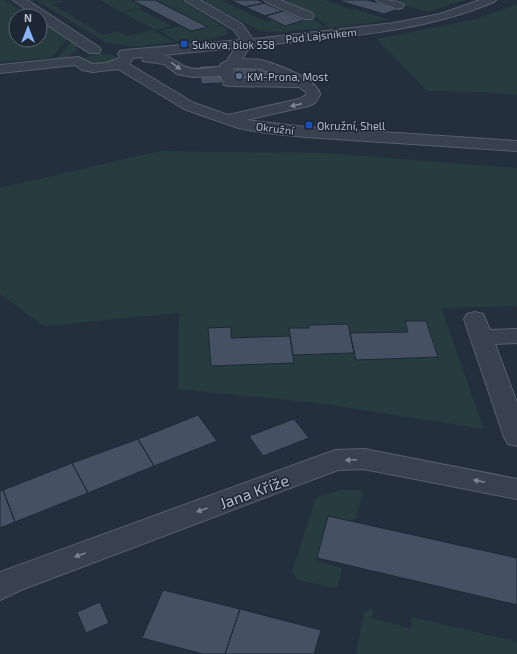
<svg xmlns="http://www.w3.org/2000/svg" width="517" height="654" font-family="'Exo 2',sans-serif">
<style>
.green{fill:#263c3f}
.building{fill:#455162;stroke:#1f2835}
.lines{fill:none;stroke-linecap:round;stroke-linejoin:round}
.minor-casing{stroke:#565f6c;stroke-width:2}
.minor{fill:#38414e;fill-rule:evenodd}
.oneway{fill:#7c8592}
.transit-dot{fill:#1a4fb4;stroke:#1d2633;stroke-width:1.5}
.service-dot{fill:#5c6f8a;stroke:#1d2633;stroke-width:1.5}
.labels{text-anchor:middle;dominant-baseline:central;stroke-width:3;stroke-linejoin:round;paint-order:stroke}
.far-street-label{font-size:11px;fill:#b4bcc9;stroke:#1d2633}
.far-poi-label{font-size:11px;fill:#b4bcc9;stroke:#1d2633;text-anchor:start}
.near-street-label{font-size:16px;fill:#b4bcc9;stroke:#1d2633}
</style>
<rect width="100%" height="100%" fill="#242f3e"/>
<path class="green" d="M0,0H4L31,16H16V40H40V21L68,38L51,58L0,62Z
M36,0L65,1L52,4L103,35L118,31L127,36L153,30L174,42L135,47L105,42Z
M100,0H131L143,7L121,12Z
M156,0H181L227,29V34C220,39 187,44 179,42C173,40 166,34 160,31L180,26L191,32L209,27Z
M203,0H220L267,22L272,20L284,26L312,18L326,28L283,32L259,31Z
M275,0H323L343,6L342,7L352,10L355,9L389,20L329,28L318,18L293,7L296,6Z
M388,0H466L427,12Z
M517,4V95L483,92L427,91L377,39L477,19Z
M139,9L171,26L155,30L123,13Z
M72,41L77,45L76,51L67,57L53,60L58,57Z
M100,53L116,56L118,60C107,63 97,66 87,59V57Z
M160,151L325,153L517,168V306L441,308L484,429L319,403L178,389L179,313L44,326L0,294V188Z
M340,490H360L363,493L356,518H353L352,522L328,517L316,561L342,568L338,586L333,588L298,580L292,572L315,501L318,497Z
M373,607L372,618L411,629L412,617L517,642V654H356L364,613Z"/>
<path class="building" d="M132,0H155L208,27L191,31Z
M230,0H258L264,3L245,7Z
M336,0H368L398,9L384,14Z
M264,3L283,11L265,16L245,7Z
M283,11L304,20L285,26L265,16Z
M219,65L220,69L234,68L237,80H222V83L201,84L199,66Z
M256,66L259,79L237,80L234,67Z
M272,69L275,79H263L262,75H258L257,70Z
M405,321H426L438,357L356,360L350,333L408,332Z
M348,324L354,353L293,355L289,328H309V325Z
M231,327V338L290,336L294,363L211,366L208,328Z
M198,415L217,441L154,466L138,439Z
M294,419L309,438L263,456L249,436Z
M138,439L154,466L88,493L72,463Z
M72,463L88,493L15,522L3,490Z
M3,490L15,522L0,528V491Z
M328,516L517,558V605L317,558Z
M163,590L240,609L225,654H203L142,638Z
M100,602L109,623L86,633L77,612Z
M240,609L321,630L314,654H225Z"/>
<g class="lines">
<g class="minor-casing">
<path id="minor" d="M13,0H27L99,47L101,50L99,53H89L40,20V16H35Z
M185,0H200L242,24L253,39L394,23L440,14L480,0H496L494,2C417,34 335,37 254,46L247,51L242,59C248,59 254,59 261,60C274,63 320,80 320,95L315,103L308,106L246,120L306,127L517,141V151L306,137L266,133L238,128L184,109L118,69L93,72L82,70L75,65L0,73V65L78,57L93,64L106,63L118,59L120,57L118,54L120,51L125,50L241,40L234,30L187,2ZM235,48L227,61L221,64L219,67C210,68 195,71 186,67C176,63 176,59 163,55ZM142,57L143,61L164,64L177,74L182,75L193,77L221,76L224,85L229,86L299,87L306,92V95L299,99L228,115L194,103L129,64L133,58ZM235,68L261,69L284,78H235L233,69Z
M264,0H280L312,13L314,16L312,19H304L266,2Z
M376,0C385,0 398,0 404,5L402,8L398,9L378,2Z
M475,312L483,314L490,330L517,329V343L495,344L517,403V446L508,444L504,437L464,319L467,314Z
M364,449L517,479V499L364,469L338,470L21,590L0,600V572L327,453L336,450Z"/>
</g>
<use href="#minor" class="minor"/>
</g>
<defs><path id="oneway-solid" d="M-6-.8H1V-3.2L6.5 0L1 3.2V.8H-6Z"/></defs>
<g class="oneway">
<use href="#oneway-solid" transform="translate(176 66) rotate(36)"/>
<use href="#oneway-solid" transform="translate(296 105) rotate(167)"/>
<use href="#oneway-solid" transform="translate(351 460) rotate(177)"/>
<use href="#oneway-solid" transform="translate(479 481) rotate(-168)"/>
<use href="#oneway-solid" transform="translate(202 510) rotate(160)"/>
<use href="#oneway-solid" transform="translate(80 555) rotate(160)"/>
</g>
<g class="transit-dot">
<rect x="180" y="40" width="8" height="8" rx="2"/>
<rect x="305" y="121" width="8" height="8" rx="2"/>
</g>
<circle class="service-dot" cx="239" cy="76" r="4"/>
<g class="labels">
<g class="far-street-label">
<text transform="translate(321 35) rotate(-6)">Pod Lajsníkem</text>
<text transform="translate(275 128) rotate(7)">Okružní</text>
</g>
<g class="far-poi-label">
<text x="192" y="44">Sukova, blok 558</text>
<text x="247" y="76">KM-Prona, Most</text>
<text x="317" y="125">Okružní, Shell</text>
</g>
<g class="near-street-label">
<text transform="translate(254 491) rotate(-20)">Jana Kříže</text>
</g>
</g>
<g transform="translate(28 28)"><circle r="19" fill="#1d2633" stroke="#59626f"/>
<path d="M0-3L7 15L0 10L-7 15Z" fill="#8ab4f8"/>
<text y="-6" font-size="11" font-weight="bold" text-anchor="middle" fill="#b4bcc9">N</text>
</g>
</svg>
